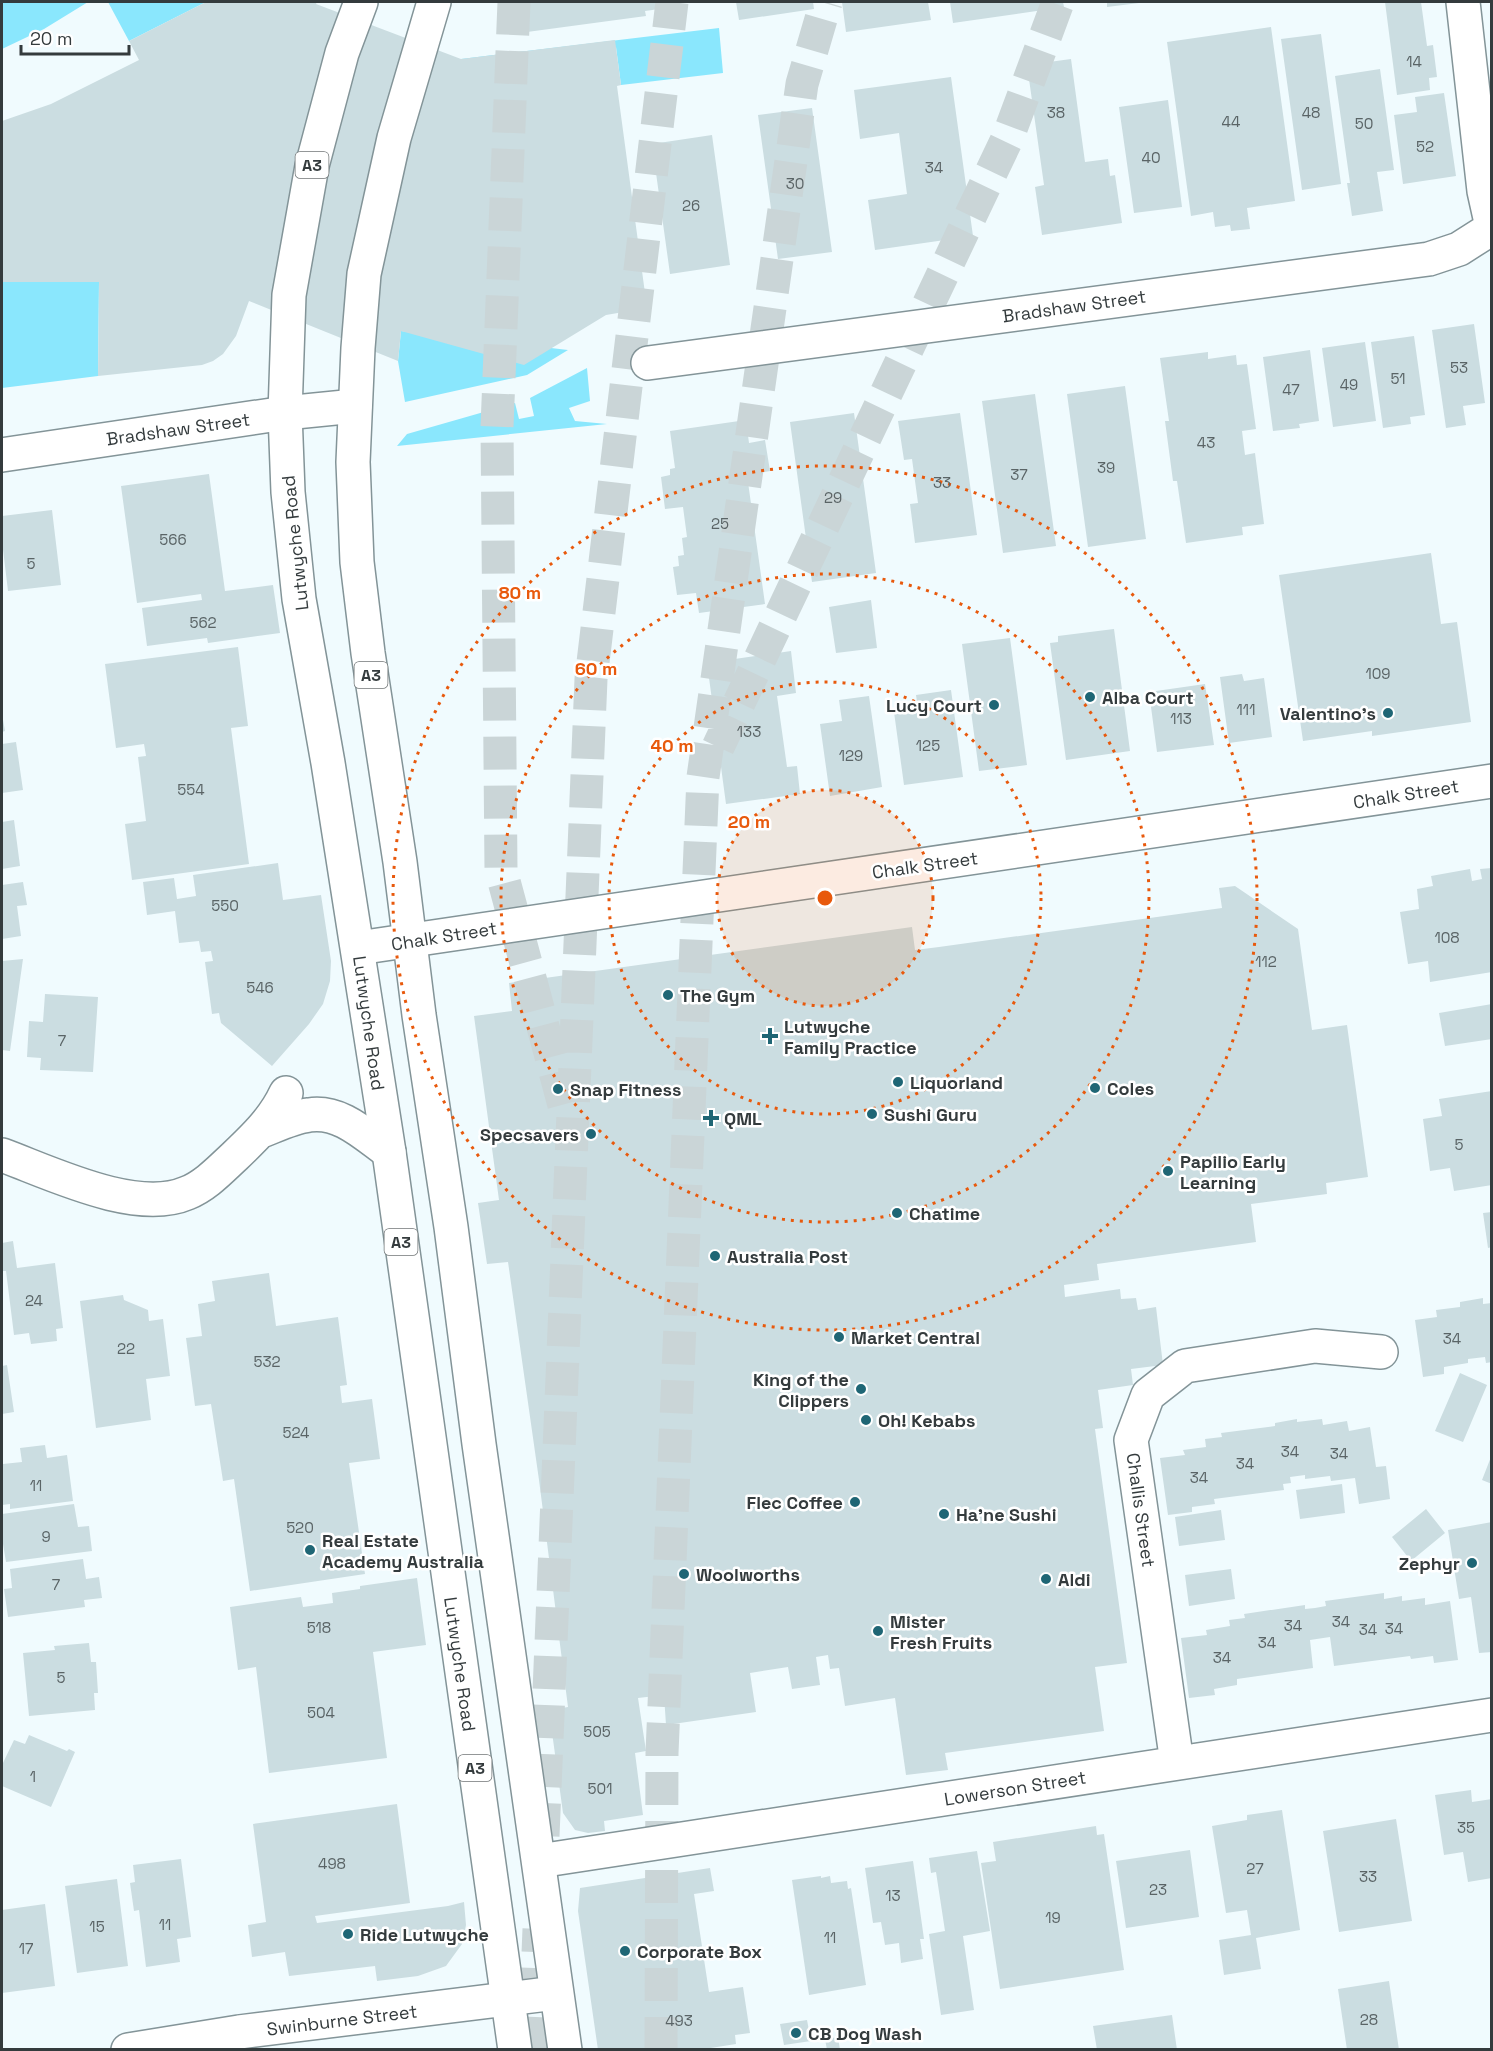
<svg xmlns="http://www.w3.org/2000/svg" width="1493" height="2051" font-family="'Space Grotesk',sans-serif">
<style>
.grass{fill:#8ae7fd}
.building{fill:#cbdde1}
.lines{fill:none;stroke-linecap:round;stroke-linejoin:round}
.highway-tunnel{stroke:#cad5d7;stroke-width:33;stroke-dasharray:33 16;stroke-linecap:butt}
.minor-casing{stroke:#839498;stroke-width:36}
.highway-casing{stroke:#839498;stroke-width:36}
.minor{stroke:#fff;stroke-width:33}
.highway{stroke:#fff;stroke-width:33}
.ring{fill:none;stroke:#e8590c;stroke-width:3;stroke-dasharray:3 6}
.poi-dot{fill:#1f6675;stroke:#fff;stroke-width:2}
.labels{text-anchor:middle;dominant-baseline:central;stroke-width:5;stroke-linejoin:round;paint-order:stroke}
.number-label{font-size:15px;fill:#5a6466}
.shield{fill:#fff;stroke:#717677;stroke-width:1.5}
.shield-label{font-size:16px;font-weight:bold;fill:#343b3d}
.street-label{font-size:18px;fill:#343b3d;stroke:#fff}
.poi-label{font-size:18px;font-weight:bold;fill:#343b3d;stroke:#fff;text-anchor:start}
.centre{fill:#e8590c;stroke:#fff;stroke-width:3}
.ring-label{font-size:18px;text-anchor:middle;font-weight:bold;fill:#e8590c;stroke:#fff;stroke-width:5;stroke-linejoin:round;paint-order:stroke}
</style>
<rect width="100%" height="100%" fill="#f0fbfe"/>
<path class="grass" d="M2,2H88L44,29L2,49Z
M108,2H206L129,41Z
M719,28L723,73L621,85L616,47L584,62L461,59Z
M2,282H99L98,376L2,388Z
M401,331L551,348L568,350L527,375L405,402L398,361Z
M587,368L590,401L569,408L575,421L607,424L397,446L407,434L515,403L519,419L534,416L530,398Z"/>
<path class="building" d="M206,2H317L316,4L461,59L615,40L621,85L617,86L647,308L606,315L524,365L401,331L398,361L249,301L236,336L223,354L213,361L202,365L98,376L99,282H2V121L51,104L139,60L129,41Z
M523,2H673L674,7L645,11L646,16L527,32Z
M736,2H813L814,9L739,20Z
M842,2H928L931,20L846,32Z
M950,2H1063L1064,7L953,23Z
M1107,2H1139V3L1107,7Z
M1385,2H1421L1427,46L1433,45L1437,77L1429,78L1430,90L1397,95Z
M1271,27L1295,201L1247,208L1250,229L1231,231L1230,225L1215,227L1213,212L1191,216L1167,42Z
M1321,34L1341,184L1302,190L1281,39Z
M1071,59L1085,162L1108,159L1110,176L1115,175L1122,223L1042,235L1035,187L1044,185L1027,65Z
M1380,69L1394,170L1377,172L1383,211L1352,216L1347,183H1350L1335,76Z
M951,77L973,236L875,250L868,200L907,194L899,133L860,139L854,90Z
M1444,93L1456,176L1403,184L1394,115L1417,112L1415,97Z
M1168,100L1182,207L1134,213L1119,107Z
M812,108L832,252L778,259L758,115Z
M712,135L730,265L670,274L652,144Z
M1474,324L1485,403L1463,406L1466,425L1446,428L1432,330Z
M1414,336L1425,415L1410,417L1411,424L1383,428L1371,342Z
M1365,342L1376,421L1333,427L1322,348Z
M1310,350L1319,421L1299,424L1300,428L1273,431L1263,357Z
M1208,352V359L1236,355L1237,365L1247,364L1256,429L1242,431L1245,455L1255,453L1264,524L1242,527L1243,535L1186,543L1177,481H1173L1165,421H1169L1160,358Z
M1125,386L1146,539L1088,547L1067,394Z
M1035,394L1056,546L1003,553L982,401Z
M854,413L876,573L812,582L790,422Z
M960,413L977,535L915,543L910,504L918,503L912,459L904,460L898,421Z
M746,420L749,443L765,440L770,471L747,475L765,604L699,613L696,593L677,595L673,567L679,566L678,556L684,555L682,538L687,537L683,507L665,509L661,477L670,475V469L675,468L670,431Z
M209,474L225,591L273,585L280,633L208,643L207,638L147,646L142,608L202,600L201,594L137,603L121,486Z
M52,510L61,585L8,591L2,541V516Z
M1431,553L1441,624L1457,622L1471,722L1372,736V731L1303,741L1279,575Z
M871,600L877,648L836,653L829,607Z
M1114,629L1130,751L1066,760L1050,643L1058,642V636Z
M1010,638L1027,765L979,771L962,644Z
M238,647L248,726L231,728L249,864L132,880L125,824L146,821L138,757L146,756L144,744L116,748L105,664Z
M791,651L796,693L777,696L787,767L797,766L800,794L726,804L707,663Z
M1242,674L1244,681L1264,678L1272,737L1229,743L1220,677Z
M1205,684L1214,745L1157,752L1149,692Z
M951,690L963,777L904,785L894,712L918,709L916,695Z
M869,696L882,787L830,796L820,724L842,721L839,700Z
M2,714L5,731L2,732Z
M16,742L23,790L2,793V744Z
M14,820L20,866L2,869V822Z
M278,863L283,900L321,895L331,961L330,981L323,1004L309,1024L272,1066L221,1023L219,1013L212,1014L205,962L213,961L211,951L201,952L199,941L179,943L175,911L147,915L143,882L174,878L177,899L196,896L193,875Z
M1492,868V972L1430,982L1428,961L1408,964L1400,912L1419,909L1417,889L1433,886L1431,876L1470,869L1472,881L1482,879L1480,869Z
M23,882L27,905L17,906L21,936L2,939V885Z
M1235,886L1298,929L1312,1030L1347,1025L1368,1177L1326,1183L1327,1194L1251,1204L1256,1242L1097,1264L1099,1280L1064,1285L1065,1297L1120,1289L1121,1299L1136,1298L1138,1310L1156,1307L1163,1365L1131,1369L1133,1385L1098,1390L1103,1428L1095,1429L1127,1663L1095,1667L1104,1731L945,1753L948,1770L906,1775L895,1698L845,1706L839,1668L830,1669L828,1655L816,1657L820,1685L792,1689L788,1667L750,1673L756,1712L666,1725L664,1695L638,1698L646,1751L635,1753L643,1815L604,1821L605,1831L588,1833L575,1830L563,1813L549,1710L568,1707L539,1480L508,1262L487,1264L478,1203L499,1200L474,1016L512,1011L509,983L912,927L915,950L939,947L1222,908L1219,888Z
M23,959L10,1051L2,1050V961Z
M45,994L98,997L93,1072L40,1070L41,1058L27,1057L29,1021L43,1022Z
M1492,1004V1039L1445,1046L1439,1013Z
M1492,1091V1185L1454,1191L1450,1168L1430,1171L1423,1119L1442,1116L1439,1099Z
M1492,1212V1247L1488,1248L1483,1213Z
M13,1241L17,1268L55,1263L63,1328L56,1329L57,1341L31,1344L29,1333L14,1335L6,1271H2V1243Z
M269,1273L276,1326L338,1317L347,1385L340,1386L342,1403L372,1399L380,1459L349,1463L365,1574L250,1591L234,1479L223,1481L211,1404L195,1406L186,1338L202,1336L198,1304L215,1301L212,1281Z
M123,1295L124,1300L148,1310L149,1321L163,1319L170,1376L146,1379L151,1420L96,1428L80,1301Z
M1483,1298V1304L1492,1303V1362L1486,1363L1485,1357L1468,1359V1363L1444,1367V1374L1423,1377L1415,1320L1437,1317L1436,1310L1460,1307V1302Z
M7,1365L14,1412L2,1414V1366Z
M1460,1373L1487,1385L1463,1442L1435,1431Z
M1297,1419V1422L1322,1419L1323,1425L1347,1421L1349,1431L1370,1427L1376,1467L1386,1466L1390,1499L1359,1504L1355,1478L1331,1481L1330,1476L1305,1479V1475L1290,1477L1291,1483L1283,1484L1284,1490L1214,1499L1215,1504L1192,1507V1512L1168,1515L1160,1458L1185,1455L1183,1450L1206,1447L1205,1439L1222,1437L1221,1433L1275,1426V1423Z
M45,1445L47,1458L67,1455L73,1501L10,1509V1504L2,1505L3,1464L22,1462L20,1448Z
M1491,1457H1492V1484L1482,1480Z
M1342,1484L1345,1513L1300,1519L1296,1490Z
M74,1504L78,1527L89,1526L92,1551L6,1562L3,1544L2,1545V1514Z
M1426,1509L1445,1533L1411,1561L1392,1537Z
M1221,1510L1225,1540L1179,1546L1175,1517Z
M1492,1522V1652L1479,1653L1471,1597L1459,1599L1448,1530Z
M83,1559L86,1579L99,1577L102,1598L84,1600L85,1607L8,1617L4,1589L12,1588L10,1569Z
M1231,1569L1235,1599L1189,1606L1185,1575Z
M417,1578L426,1645L373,1652L387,1758L269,1773L256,1667L238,1670L230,1607L301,1597L303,1607L333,1603L332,1593L360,1589V1586Z
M1384,1593V1599L1402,1596V1601L1425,1598V1605L1450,1601L1458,1660L1434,1663L1433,1656L1411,1659L1410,1656L1334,1666L1330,1637L1310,1640L1313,1668L1237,1679V1685L1214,1689L1215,1695L1189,1698L1181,1638L1207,1635L1206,1630L1230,1626L1229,1620L1245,1618L1244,1614L1305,1605V1609L1315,1608L1326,1606L1325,1601Z
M89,1643L91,1662H96L98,1693H94L95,1710L29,1716L23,1653L55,1650L54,1646Z
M29,1735L67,1751L69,1749L75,1752L51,1807L2,1786V1765L14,1740L25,1744Z
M1471,1790L1472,1802L1492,1799V1878L1468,1882L1463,1852L1444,1855L1435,1795Z
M397,1804L410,1903L315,1916L317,1923L448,1906L464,1902L466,1925L462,1944L446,1966L418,1976L377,1981L375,1966L289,1976L285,1952L252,1957L248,1925L266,1922L253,1824Z
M1282,1810L1300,1930L1256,1938L1261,1969L1224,1975L1219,1940L1251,1935L1247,1910L1226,1913L1212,1826L1247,1820V1815Z
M1396,1819L1412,1921L1339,1932L1323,1831Z
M1096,1826L1097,1835L1104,1834L1124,1970L1000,1989L981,1863L996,1861L993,1842Z
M1190,1850L1199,1917L1126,1928L1116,1861Z
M977,1851L990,1931L963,1936L974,2010L941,2015L929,1934L945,1931L936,1872L931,1873L929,1858Z
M181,1859L191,1937L177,1939L180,1962L146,1967L139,1910L134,1911L130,1883L135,1882L133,1865Z
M913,1861L924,1939H920L923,1959L901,1963L899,1943L885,1945L881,1922L873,1923L865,1868Z
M710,1868L714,1891L694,1894L709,1992L743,1987L750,2033L735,2035L736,2044L698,2050H598L578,1911L580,1888Z
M821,1876V1878L830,1876L831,1883L847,1881L848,1889L851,1888L866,1985L809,1995L792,1880Z
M117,1879L128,1966L77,1973L65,1886Z
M45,1904L55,1986L2,1993V1910Z
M1389,1981L1399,2050H1347L1338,1989Z
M1172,2015L1177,2050H1097L1093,2026Z
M807,2020L811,2041L784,2045L780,2024Z
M838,2037L840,2050H827L825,2039Z"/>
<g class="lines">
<path class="highway-tunnel" d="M514,2L497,427L501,870L564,1105
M718,747L1008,137L1058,2
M543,1836L591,679L672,2
M534,2050L539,1929
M661,2050L662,1753L703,777L802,84L826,2"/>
<g class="minor-casing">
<path id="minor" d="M1463,2L1484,191L1492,227
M648,363L1429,259L1459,249L1492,228
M2,455L285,413L355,406
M358,948L1492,781
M259,1132C275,1126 292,1117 309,1115C340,1110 365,1135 389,1152
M2,1155C51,1173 136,1215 187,1193C205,1186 220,1170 234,1157C255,1137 274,1119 286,1093
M1177,1763L1131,1440L1148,1395L1185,1366L1315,1346L1381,1352
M539,1861L1492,1715
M128,2050L239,2032L556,1993"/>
</g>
<g class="highway-casing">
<path id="highway" d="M361,2L342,53L312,166L289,295L285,413L288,492L299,599L328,763L389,1152L515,2050
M434,2L394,138L364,274L358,348L353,462L357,562L368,653L400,862L419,1015L451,1227L479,1444L565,2050"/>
</g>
<use href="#minor" class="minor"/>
<use href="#highway" class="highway"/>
</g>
<circle cx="825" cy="898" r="108" fill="#e8590c" fill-opacity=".12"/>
<g class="ring">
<circle cx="825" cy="898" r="108"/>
<circle cx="825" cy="898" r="216"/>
<circle cx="825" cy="898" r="324"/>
<circle cx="825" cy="898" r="432"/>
</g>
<g class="poi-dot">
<circle cx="1090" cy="697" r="6"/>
<circle cx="994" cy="705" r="6"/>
<circle cx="1388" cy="713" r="6"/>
<circle cx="668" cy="995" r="6"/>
<path d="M767 1027h6v6h6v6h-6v6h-6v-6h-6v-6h6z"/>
<circle cx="898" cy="1082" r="6"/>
<circle cx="1095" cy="1088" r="6"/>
<circle cx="558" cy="1089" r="6"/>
<circle cx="872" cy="1114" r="6"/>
<path d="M708 1109h6v6h6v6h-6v6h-6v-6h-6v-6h6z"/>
<circle cx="591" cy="1134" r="6"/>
<circle cx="1168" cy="1171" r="6"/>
<circle cx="897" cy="1213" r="6"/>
<circle cx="715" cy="1256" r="6"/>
<circle cx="839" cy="1337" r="6"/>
<circle cx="861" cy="1389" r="6"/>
<circle cx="866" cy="1420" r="6"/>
<circle cx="855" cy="1502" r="6"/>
<circle cx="944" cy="1514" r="6"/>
<circle cx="310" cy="1550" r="6"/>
<circle cx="1472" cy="1563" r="6"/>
<circle cx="684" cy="1574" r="6"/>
<circle cx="1046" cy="1579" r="6"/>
<circle cx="878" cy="1631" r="6"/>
<circle cx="348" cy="1934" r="6"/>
<circle cx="625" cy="1951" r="6"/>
<circle cx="796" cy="2033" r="6"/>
</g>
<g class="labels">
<g class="number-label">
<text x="1414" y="61">14</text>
<text x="1056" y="112">38</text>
<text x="1311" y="112">48</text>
<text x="1231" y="121">44</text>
<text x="1364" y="123">50</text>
<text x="1425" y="146">52</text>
<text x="1151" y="157">40</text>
<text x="934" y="167">34</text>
<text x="795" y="183">30</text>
<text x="691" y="205">26</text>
<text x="1459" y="367">53</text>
<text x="1398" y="378">51</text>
<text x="1349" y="384">49</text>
<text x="1291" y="389">47</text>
<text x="1206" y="442">43</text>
<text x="1106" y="467">39</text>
<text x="1019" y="474">37</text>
<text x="942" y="482">33</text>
<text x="833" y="497">29</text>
<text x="720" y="523">25</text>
<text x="173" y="539">566</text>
<text x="31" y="563">5</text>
<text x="203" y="622">562</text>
<text x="1378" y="673">109</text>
<text x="1246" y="709">111</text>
<text x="1181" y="718">113</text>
<text x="749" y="731">133</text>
<text x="928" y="745">125</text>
<text x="851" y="755">129</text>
<text x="191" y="789">554</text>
<text x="225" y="905">550</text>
<text x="1447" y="937">108</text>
<text x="1266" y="961">112</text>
<text x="260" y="987">546</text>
<text x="62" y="1040">7</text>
<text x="1459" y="1144">5</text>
<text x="34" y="1300">24</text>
<text x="1452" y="1338">34</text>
<text x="126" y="1348">22</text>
<text x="267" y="1361">532</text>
<text x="296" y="1432">524</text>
<text x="1290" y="1451">34</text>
<text x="1339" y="1453">34</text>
<text x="1245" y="1463">34</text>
<text x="1199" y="1477">34</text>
<text x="36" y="1485">11</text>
<text x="300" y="1527">520</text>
<text x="46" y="1536">9</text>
<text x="56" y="1584">7</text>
<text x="1341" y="1621">34</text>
<text x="1293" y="1625">34</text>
<text x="319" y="1627">518</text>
<text x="1394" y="1628">34</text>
<text x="1368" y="1629">34</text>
<text x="1267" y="1642">34</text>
<text x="1222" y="1657">34</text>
<text x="61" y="1677">5</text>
<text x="321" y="1712">504</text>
<text x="597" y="1731">505</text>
<text x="33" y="1776">1</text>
<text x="600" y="1788">501</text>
<text x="1466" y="1827">35</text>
<text x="332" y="1863">498</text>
<text x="1255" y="1868">27</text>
<text x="1368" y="1876">33</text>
<text x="1158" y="1889">23</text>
<text x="893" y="1895">13</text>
<text x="1053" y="1917">19</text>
<text x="165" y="1924">11</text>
<text x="97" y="1926">15</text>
<text x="830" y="1937">11</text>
<text x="26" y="1948">17</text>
<text x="1369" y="2019">28</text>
<text x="679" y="2020">493</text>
</g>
<g class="shield">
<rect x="295.5" y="152" width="33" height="26" rx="4.5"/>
<rect x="354.5" y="662" width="33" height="26" rx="4.5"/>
<rect x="384.5" y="1229" width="33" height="26" rx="4.5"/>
<rect x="458.5" y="1755" width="33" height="26" rx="4.5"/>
</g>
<g class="shield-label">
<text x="312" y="165">A3</text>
<text x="371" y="675">A3</text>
<text x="401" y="1242">A3</text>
<text x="475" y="1768">A3</text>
</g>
<g class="street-label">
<text transform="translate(1074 306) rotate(-8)">Bradshaw Street</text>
<text transform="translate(178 429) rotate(-8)">Bradshaw Street</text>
<text transform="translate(295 543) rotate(-96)">Lutwyche Road</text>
<text transform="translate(1406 794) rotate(-9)">Chalk Street</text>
<text transform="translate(925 865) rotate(-8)">Chalk Street</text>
<text transform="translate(444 936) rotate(-9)">Chalk Street</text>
<text transform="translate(369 1023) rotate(82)">Lutwyche Road</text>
<text transform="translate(1141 1510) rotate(82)">Challis Street</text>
<text transform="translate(460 1664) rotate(82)">Lutwyche Road</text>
<text transform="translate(1015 1788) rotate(-9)">Lowerson Street</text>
<text transform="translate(342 2020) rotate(-7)">Swinburne Street</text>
</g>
<g class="poi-label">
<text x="1102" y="697">Alba Court</text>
<text x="982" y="705" text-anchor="end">Lucy Court</text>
<text x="1376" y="713" text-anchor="end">Valentino's</text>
<text x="680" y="995">The Gym</text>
<text x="784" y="1026">Lutwyche<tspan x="784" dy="21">Family Practice</tspan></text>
<text x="910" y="1082">Liquorland</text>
<text x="1107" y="1088">Coles</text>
<text x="570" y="1089">Snap Fitness</text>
<text x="884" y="1114">Sushi Guru</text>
<text x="724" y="1118">QML</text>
<text x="579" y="1134" text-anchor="end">Specsavers</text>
<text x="1180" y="1161">Papilio Early<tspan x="1180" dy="21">Learning</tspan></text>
<text x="909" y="1213">Chatime</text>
<text x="727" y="1256">Australia Post</text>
<text x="851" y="1337">Market Central</text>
<text x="849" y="1379" text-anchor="end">King of the<tspan x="849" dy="21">Clippers</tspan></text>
<text x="878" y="1420">Oh! Kebabs</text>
<text x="843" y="1502" text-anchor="end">Flec Coffee</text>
<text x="956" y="1514">Ha'ne Sushi</text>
<text x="322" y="1540">Real Estate<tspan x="322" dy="21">Academy Australia</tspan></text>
<text x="1460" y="1563" text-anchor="end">Zephyr</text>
<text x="696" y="1574">Woolworths</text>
<text x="1058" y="1579">Aldi</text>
<text x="890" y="1621">Mister<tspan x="890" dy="21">Fresh Fruits</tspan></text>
<text x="360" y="1934">Ride Lutwyche</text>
<text x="637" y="1951">Corporate Box</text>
<text x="808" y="2033">CB Dog Wash</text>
</g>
</g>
<circle cx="825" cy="898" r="9" class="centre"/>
<g class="ring-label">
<text x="520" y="599">80 m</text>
<text x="596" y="675">60 m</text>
<text x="672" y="752">40 m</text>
<text x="749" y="828">20 m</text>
</g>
<rect width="1493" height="2051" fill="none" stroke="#343b3d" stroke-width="6"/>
<path d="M21 45v9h108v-9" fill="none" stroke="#343b3d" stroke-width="3"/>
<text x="30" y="45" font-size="18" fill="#343b3d" stroke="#ffffff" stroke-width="4.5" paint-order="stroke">20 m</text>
</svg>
